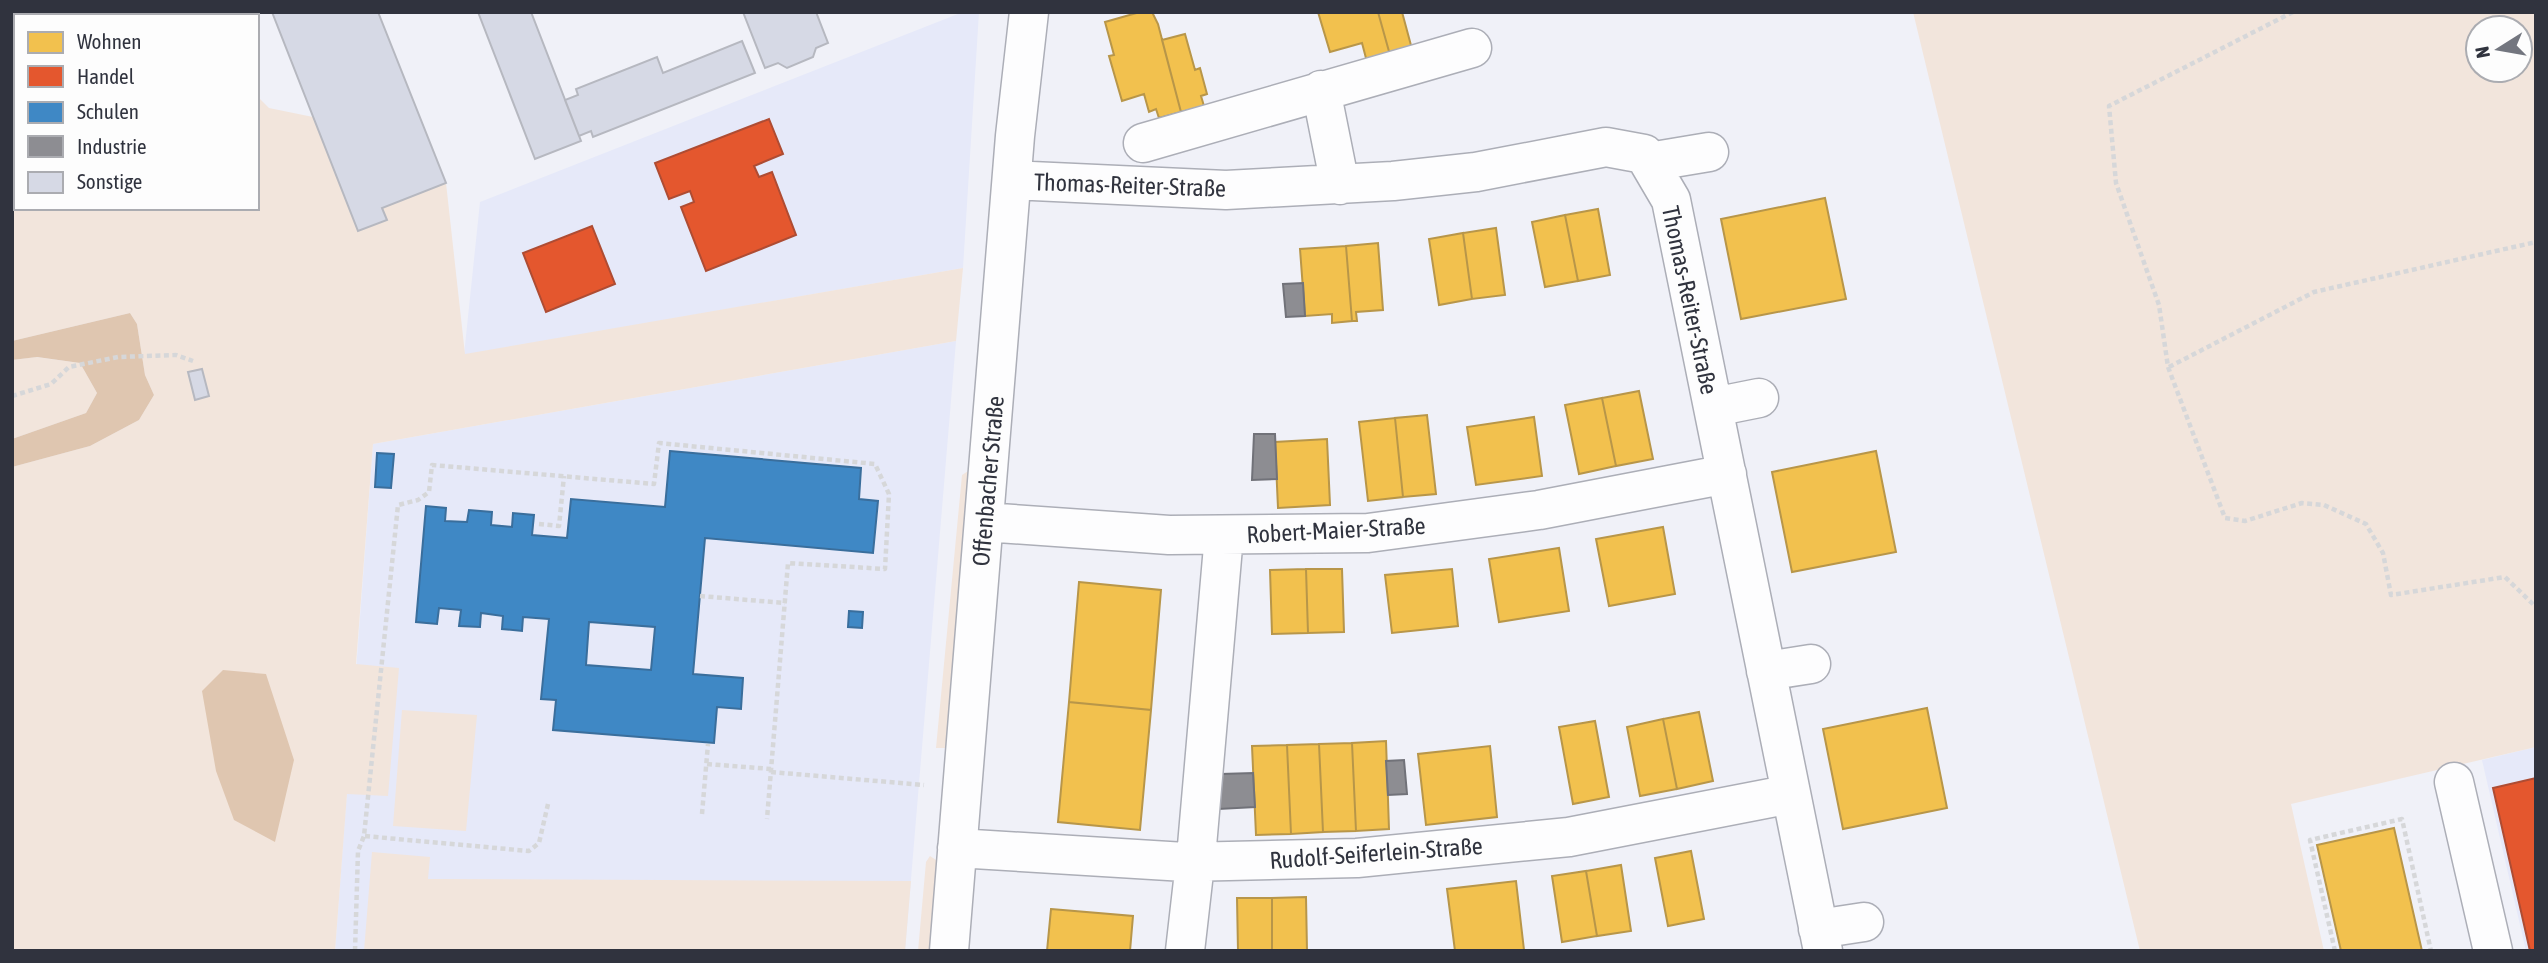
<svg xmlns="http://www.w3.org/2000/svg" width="2548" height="963" font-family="'Asap Condensed',sans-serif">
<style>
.built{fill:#e6e9f9}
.green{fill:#f2e5dc;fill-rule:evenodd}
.water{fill:#dfc6b0}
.homes{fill:#f2c14e;stroke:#b89649;stroke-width:2}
.shops{fill:#e4572e;stroke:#ae4c33;stroke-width:2}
.schools{fill:#3f88c5;stroke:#3a6e9c;stroke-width:2;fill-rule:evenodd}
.industry{fill:#8d8d92;stroke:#717279;stroke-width:2}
.building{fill:#d6d9e5;stroke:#b6b8c0;stroke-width:2}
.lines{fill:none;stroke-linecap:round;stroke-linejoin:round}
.minor-casing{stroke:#acaeb7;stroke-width:41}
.path{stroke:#d6d7d9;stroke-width:4.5;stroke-dasharray:5 3.5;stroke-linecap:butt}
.minor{stroke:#fdfdfe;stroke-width:38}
.labels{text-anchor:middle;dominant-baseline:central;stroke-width:7;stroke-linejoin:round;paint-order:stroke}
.street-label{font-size:24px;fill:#30333e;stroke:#fdfdfd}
</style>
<rect width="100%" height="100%" fill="#f0f1f8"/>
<path class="built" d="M963,12H979L963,268L464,355L480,202Z
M956,341L905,951H335L373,444Z
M2536,747V951H2526L2482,760Z"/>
<path class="green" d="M12,12H156L157,16H16V208H257V96L269,108L313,117L359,231L382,208L446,183L465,354L963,268L956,341L373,444L356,664L399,668L388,796L347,794L335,951H12V467L90,446L139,420L154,395L145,375L137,324L130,313L12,341Z
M1913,12H2536V747L2291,804L2324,951H2140ZM2478,28H2520V70H2478Z
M36,357L80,363L97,393L86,413L12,439V360Z
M973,468L949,748H936L962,475Z
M402,710L477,715L466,831L393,826Z
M372,852L430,857L428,879L911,881L905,951H364Z
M930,856L939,862L932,951H918L926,862Z"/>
<path class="water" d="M130,313L137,324L145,375L154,395L139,420L90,446L12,467V439L86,413L97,393L80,363L37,357L12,360V341Z
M223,670L266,674L294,760L275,842L234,820L216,771L202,691Z"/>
<path class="homes" d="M1140,12H1152L1158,24L1181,112L1159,118L1156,109L1149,112L1144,94L1122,101L1109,56L1114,55L1105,22Z
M1318,12H1378L1390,55L1367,62L1362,43L1330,52Z
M1378,12H1402L1412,49L1390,55Z
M1185,34L1195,70L1200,68L1207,94L1201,96L1204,106L1181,112L1162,40Z
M1825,198L1846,299L1741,319L1721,219Z
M1598,209L1610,275L1578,281L1565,215Z
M1565,215L1578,281L1545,287L1532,222Z
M1496,228L1505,295L1472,299L1463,233Z
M1463,233L1472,299L1439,305L1429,239Z
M1378,243L1383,310L1356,312L1357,321H1352L1346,246Z
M1346,246L1352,321L1332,323V314L1305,316L1300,249Z
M1639,391L1653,459L1616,466L1602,398Z
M1602,398L1616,466L1579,474L1565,405Z
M1427,415L1436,494L1403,497L1395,418Z
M1534,417L1542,476L1476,485L1467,427Z
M1395,418L1403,497L1368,501L1359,422Z
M1327,439L1330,505L1278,508L1275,442Z
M1876,451L1896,552L1792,572L1772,472Z
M1663,527L1675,594L1609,606L1596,539Z
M1559,548L1569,611L1499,622L1489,559Z
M1306,569H1342L1344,632L1308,633Z
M1306,569L1308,633L1272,634L1270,570Z
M1452,569L1458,626L1392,633L1385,575Z
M1079,582L1161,590L1151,710L1069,702Z
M1069,702L1151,710L1140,830L1058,822Z
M1927,708L1947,808L1843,829L1823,729Z
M1699,712L1713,781L1677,789L1663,719Z
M1663,719L1677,789L1640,796L1627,727Z
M1595,721L1609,797L1573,804L1559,727Z
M1386,741L1389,829L1356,831L1352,743Z
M1352,743L1356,831L1323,832L1319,744Z
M1319,744L1323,832L1291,834L1287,745Z
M1287,745L1291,834L1256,835L1252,746Z
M1490,746L1497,817L1426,825L1418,754Z
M2394,828L2422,951H2341L2317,845Z
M1691,851L1704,919L1668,926L1655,858Z
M1621,865L1631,931L1597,936L1586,871Z
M1586,871L1597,936L1562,942L1552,876Z
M1516,881L1524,950L1455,951L1447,889Z
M1306,897L1307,951H1272V898Z
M1237,898H1272V951H1238Z
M1051,909L1133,916L1130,951H1047Z"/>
<path class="shops" d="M769,119L783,154L754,166L759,177L772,172L796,235L706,271L681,207L694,202L690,191L669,199L655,163Z
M592,226L615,284L546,312L523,253Z
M2536,778V951H2530L2493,788Z"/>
<path class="schools" d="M670,451L861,468L859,499L878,501L873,553L705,538L693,674L743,678L741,709L717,707L714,743L553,730L556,700L541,699L549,619L523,617L522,631L502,629L503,616L481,613L480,627L459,626L461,610L439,608L437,624L416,622L426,506L446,508L445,521L467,522L469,510L492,512L491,525L512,527L513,513L534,515L532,535L567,538L571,499L665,507ZM589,622L655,627L651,670L586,665Z
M377,453L394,454L391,488L375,487Z
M849,611L863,612L862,628L848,627Z"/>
<path class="industry" d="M1303,283L1305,316L1286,317L1283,284Z
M1254,434H1275L1277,479L1252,480Z
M1404,760L1407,794L1388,795L1386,761Z
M1253,773L1255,807L1219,809L1221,774Z"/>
<path class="building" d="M156,12H212L214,16H157Z
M272,12H378L446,183L382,208L387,220L358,231Z
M478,12H531L581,141L535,159Z
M743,12H816L828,43L816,48L813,57L787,68L778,63L765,68Z
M742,41L755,73L593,137L591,131L579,136L565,100L578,95L576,89L657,57L663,73Z
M202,369L209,396L195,400L188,372Z"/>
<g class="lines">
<g class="minor-casing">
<path id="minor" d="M1321,90L1340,185
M1143,143L1472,48
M1649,162L1709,152
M1012,180L1226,190L1393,181L1476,172L1606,147L1644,154L1671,200L1823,951
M1714,407L1759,398
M984,522L1169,535L1368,533L1539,510L1727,474
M1766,671L1811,664
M2454,782L2493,951
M957,848L1185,862L1357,858L1569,837L1791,794
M1818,929L1864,922
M949,951L1015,136L1029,12
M1185,951L1197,846L1224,535"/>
</g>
<path class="path" d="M2293,12L2109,106L2116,183L2159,305L2168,367L2225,518L2245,521L2302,503L2324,505L2366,524L2383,553L2391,595L2505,577L2536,607
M2169,367L2314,292L2536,242
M12,396L51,384L69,367L118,357L176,355L193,361
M539,524L559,526L564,476
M700,596L785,603
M707,764L771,769
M771,772L924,785
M548,804L539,843L529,851L364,836L398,505L418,500L429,492L432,465L654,484L659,443L875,464L889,494L885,569L788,563L767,819
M702,814L708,744
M355,951L358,851L364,836
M2335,951L2310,840L2402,819L2431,951"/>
<use href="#minor" class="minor"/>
</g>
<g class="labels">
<g class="street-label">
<text transform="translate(1130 185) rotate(2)">Thomas-Reiter-Straße</text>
<text transform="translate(1690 300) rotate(78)">Thomas-Reiter-Straße</text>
<text transform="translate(988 481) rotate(-85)">Offenbacher Straße</text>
<text transform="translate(1336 530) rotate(-3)">Robert-Maier-Straße</text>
<text transform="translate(1376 853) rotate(-4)">Rudolf-Seiferlein-Straße</text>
</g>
</g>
<rect width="2548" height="963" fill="none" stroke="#30333e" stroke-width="28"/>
<rect x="14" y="14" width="245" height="196" fill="#fdfdfd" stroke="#abacb1" stroke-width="2"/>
<rect x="28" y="32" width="35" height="21" fill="#f2c14e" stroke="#abacb1" stroke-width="2"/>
<text x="77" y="49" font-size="21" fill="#30333e">Wohnen</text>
<rect x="28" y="66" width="35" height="21" fill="#e4572e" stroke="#abacb1" stroke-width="2"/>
<text x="77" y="84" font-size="21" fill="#30333e">Handel</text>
<rect x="28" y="102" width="35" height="21" fill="#3f88c5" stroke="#abacb1" stroke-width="2"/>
<text x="77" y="119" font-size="21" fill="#30333e">Schulen</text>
<rect x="28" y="136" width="35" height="21" fill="#8d8d92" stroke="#abacb1" stroke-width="2"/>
<text x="77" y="154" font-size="21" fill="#30333e">Industrie</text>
<rect x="28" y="172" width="35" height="21" fill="#d6d9e5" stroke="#abacb1" stroke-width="2"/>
<text x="77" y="189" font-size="21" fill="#30333e">Sonstige</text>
<g transform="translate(2499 49) rotate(259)"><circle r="33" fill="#fdfdfd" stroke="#abacb1" stroke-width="2"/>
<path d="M0-5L12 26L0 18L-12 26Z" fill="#73767f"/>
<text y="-10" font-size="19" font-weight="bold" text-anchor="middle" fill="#30333e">N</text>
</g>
</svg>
